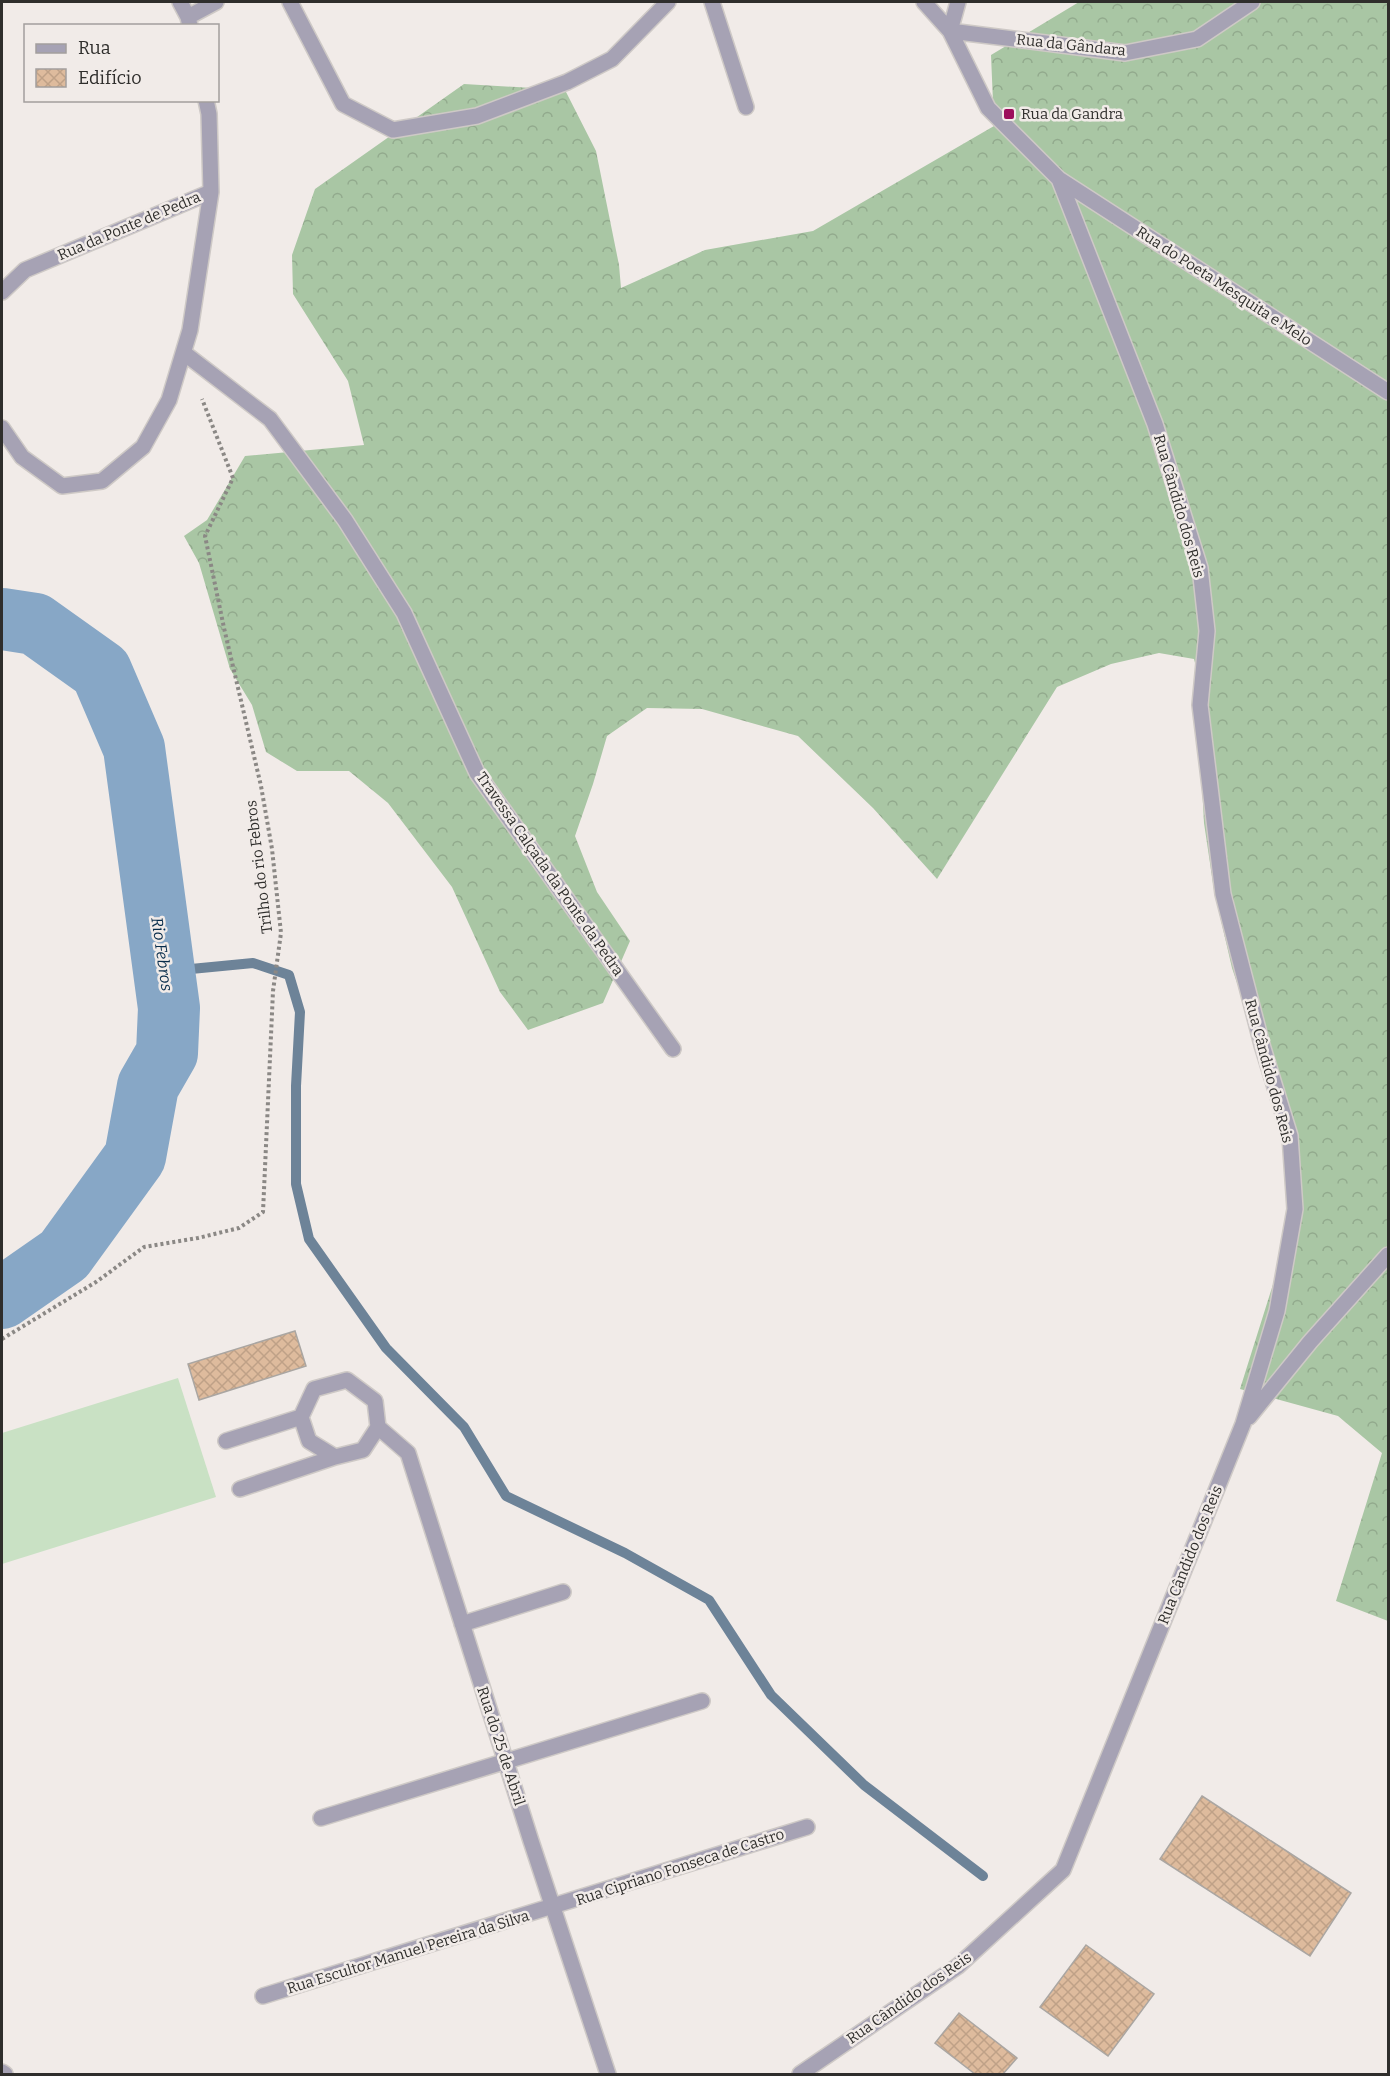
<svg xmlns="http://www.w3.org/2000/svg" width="1390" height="2076" font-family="Bitter,serif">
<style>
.forest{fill:url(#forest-crowns)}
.pitch{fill:#c9e1c4}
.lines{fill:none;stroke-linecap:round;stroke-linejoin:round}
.stream{stroke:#6d8398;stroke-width:10}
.river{stroke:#87a7c6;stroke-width:62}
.building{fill:url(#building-cross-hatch);stroke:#aaa6a2;stroke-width:1.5}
.minor-casing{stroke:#cec9c6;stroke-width:18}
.path{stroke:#8b8885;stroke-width:4;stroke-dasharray:3 3;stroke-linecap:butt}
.minor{stroke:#a6a2b4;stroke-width:15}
.poi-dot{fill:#9c0e5b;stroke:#f1ebe8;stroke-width:2}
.labels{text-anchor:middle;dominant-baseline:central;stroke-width:5;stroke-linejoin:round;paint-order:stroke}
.street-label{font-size:15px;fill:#2f2e2c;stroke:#f1ebe8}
.poi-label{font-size:15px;fill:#2f2e2c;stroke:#f1ebe8;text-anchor:start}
.water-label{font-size:16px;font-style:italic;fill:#062b4a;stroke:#f1ebe8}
</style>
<defs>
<pattern id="forest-crowns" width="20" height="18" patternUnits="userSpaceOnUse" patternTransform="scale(1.5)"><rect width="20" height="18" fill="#a9c6a4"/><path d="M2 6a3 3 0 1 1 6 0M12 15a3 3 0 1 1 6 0" fill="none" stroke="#92aa8d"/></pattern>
<pattern id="building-cross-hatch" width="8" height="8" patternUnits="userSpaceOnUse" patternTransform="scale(1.5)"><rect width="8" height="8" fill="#debb9d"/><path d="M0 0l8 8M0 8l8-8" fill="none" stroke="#bfa187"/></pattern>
</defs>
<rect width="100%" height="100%" fill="#f1ebe8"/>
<path class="forest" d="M1079,2H1388V1621L1336,1601L1382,1453L1338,1416L1240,1389L1287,1240L1293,1149L1232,968L1214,890L1204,823L1196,667L1194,659L1159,653L1111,664L1057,687L937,879L873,808L798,736L702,709L647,708L607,736L593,784L575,836L597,892L630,941L603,1003L528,1030L500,992L452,887L388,803L349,771H297L266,752L252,705L230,669L199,563L184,536L207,520L245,456L364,445L348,381L293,294L292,255L315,189L464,84L565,90L596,151L619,265L621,288L705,250L813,231L994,126L991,55Z"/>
<path class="pitch" d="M178,1378L216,1497L2,1564V1433Z"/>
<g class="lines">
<path class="stream" d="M163,961L191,969L253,963L289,975L300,1012L296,1086V1184L309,1239L386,1348L464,1427L506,1496L625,1553L709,1600L771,1695L864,1785L983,1876"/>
<path class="river" d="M2,619L35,624L101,671L134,748L169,1008L167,1053L148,1086L135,1157L64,1255L2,1298"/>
</g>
<path class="building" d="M295,1331L306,1366L199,1400L188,1364Z
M1202,1796L1351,1893L1310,1956L1160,1859Z
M1086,1945L1154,1994L1108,2056L1040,2007Z
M959,2013L1017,2058L1003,2074H975L935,2043Z"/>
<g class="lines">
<g class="minor-casing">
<path id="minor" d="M180,2L188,17L190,26
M290,2L343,104L393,130L477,116L567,82L612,59L668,2
M712,2L746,107
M188,17L216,2
M950,31L1125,53L1197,39L1252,2
M950,31L958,2
M1059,179L1388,392
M2,292L25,270L211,192
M184,353L270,419L345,520L404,613L477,773L673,1049
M2,428L22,457L62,486L102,481L143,447L169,400L190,330L211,192L209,114L206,100
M347,1380L375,1401L378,1427L363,1450L335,1457L309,1441L301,1417L314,1389Z
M1249,1417L1310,1342L1388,1255
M378,1427L408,1453L531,1841L608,2074
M226,1441L301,1417
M240,1489L335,1457
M462,1624L563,1592
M321,1818L702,1701
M263,1996L807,1827
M2,2072L5,2074
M800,2074L958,1966L1063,1870L1243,1424L1277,1311L1295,1209L1290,1136L1262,1045L1223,894L1200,705L1207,631L1200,568L1155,424L1059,179L988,108L950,31L924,2"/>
</g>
<path class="path" d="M2,1339L96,1282L144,1247L198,1238L239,1228L263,1212L273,991L281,933L272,849L261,786L224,628L205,536L233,478L202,399"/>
<use href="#minor" class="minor"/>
</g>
<rect class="poi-dot" x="1003" y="108" width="12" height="12" rx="3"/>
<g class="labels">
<g class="street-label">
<text transform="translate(1071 45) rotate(6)">Rua da Gândara</text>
<text transform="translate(129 226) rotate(-23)">Rua da Ponte de Pedra</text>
<text transform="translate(1224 286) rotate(33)">Rua do Poeta Mesquita e Melo</text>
<text transform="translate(1179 506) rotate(74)">Rua Cândido dos Reis</text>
<text transform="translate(259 867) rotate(-97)">Trilho do rio Febros</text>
<text transform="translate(550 874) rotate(55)">Travessa Calçada da Ponte da Pedra</text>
<text transform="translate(1269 1071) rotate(75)">Rua Cândido dos Reis</text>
<text transform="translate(1190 1555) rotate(-68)">Rua Cândido dos Reis</text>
<text transform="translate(501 1746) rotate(72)">Rua do 25 de Abril</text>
<text transform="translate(680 1867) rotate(-18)">Rua Cipriano Fonseca de Castro</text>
<text transform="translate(408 1952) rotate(-17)">Rua Escultor Manuel Pereira da Silva</text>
<text transform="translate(909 1998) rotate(-35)">Rua Cândido dos Reis</text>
</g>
<g class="poi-label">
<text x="1021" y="114">Rua da Gandra</text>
</g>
<g class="water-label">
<text transform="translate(162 954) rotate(82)">Rio Febros</text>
</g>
</g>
<rect width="1390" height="2076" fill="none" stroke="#2f2e2c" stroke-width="6"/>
<rect x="24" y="24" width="195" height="78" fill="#f1ebe8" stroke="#a39f9d" stroke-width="1.5"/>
<rect x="36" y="44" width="30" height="9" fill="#a6a2b4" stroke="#a39f9d" stroke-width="1.5"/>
<text x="78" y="54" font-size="18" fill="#2f2e2c">Rua</text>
<rect x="36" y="69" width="30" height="18" fill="url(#building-cross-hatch)" stroke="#a39f9d" stroke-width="1.5"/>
<text x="78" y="84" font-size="18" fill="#2f2e2c">Edifício</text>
</svg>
